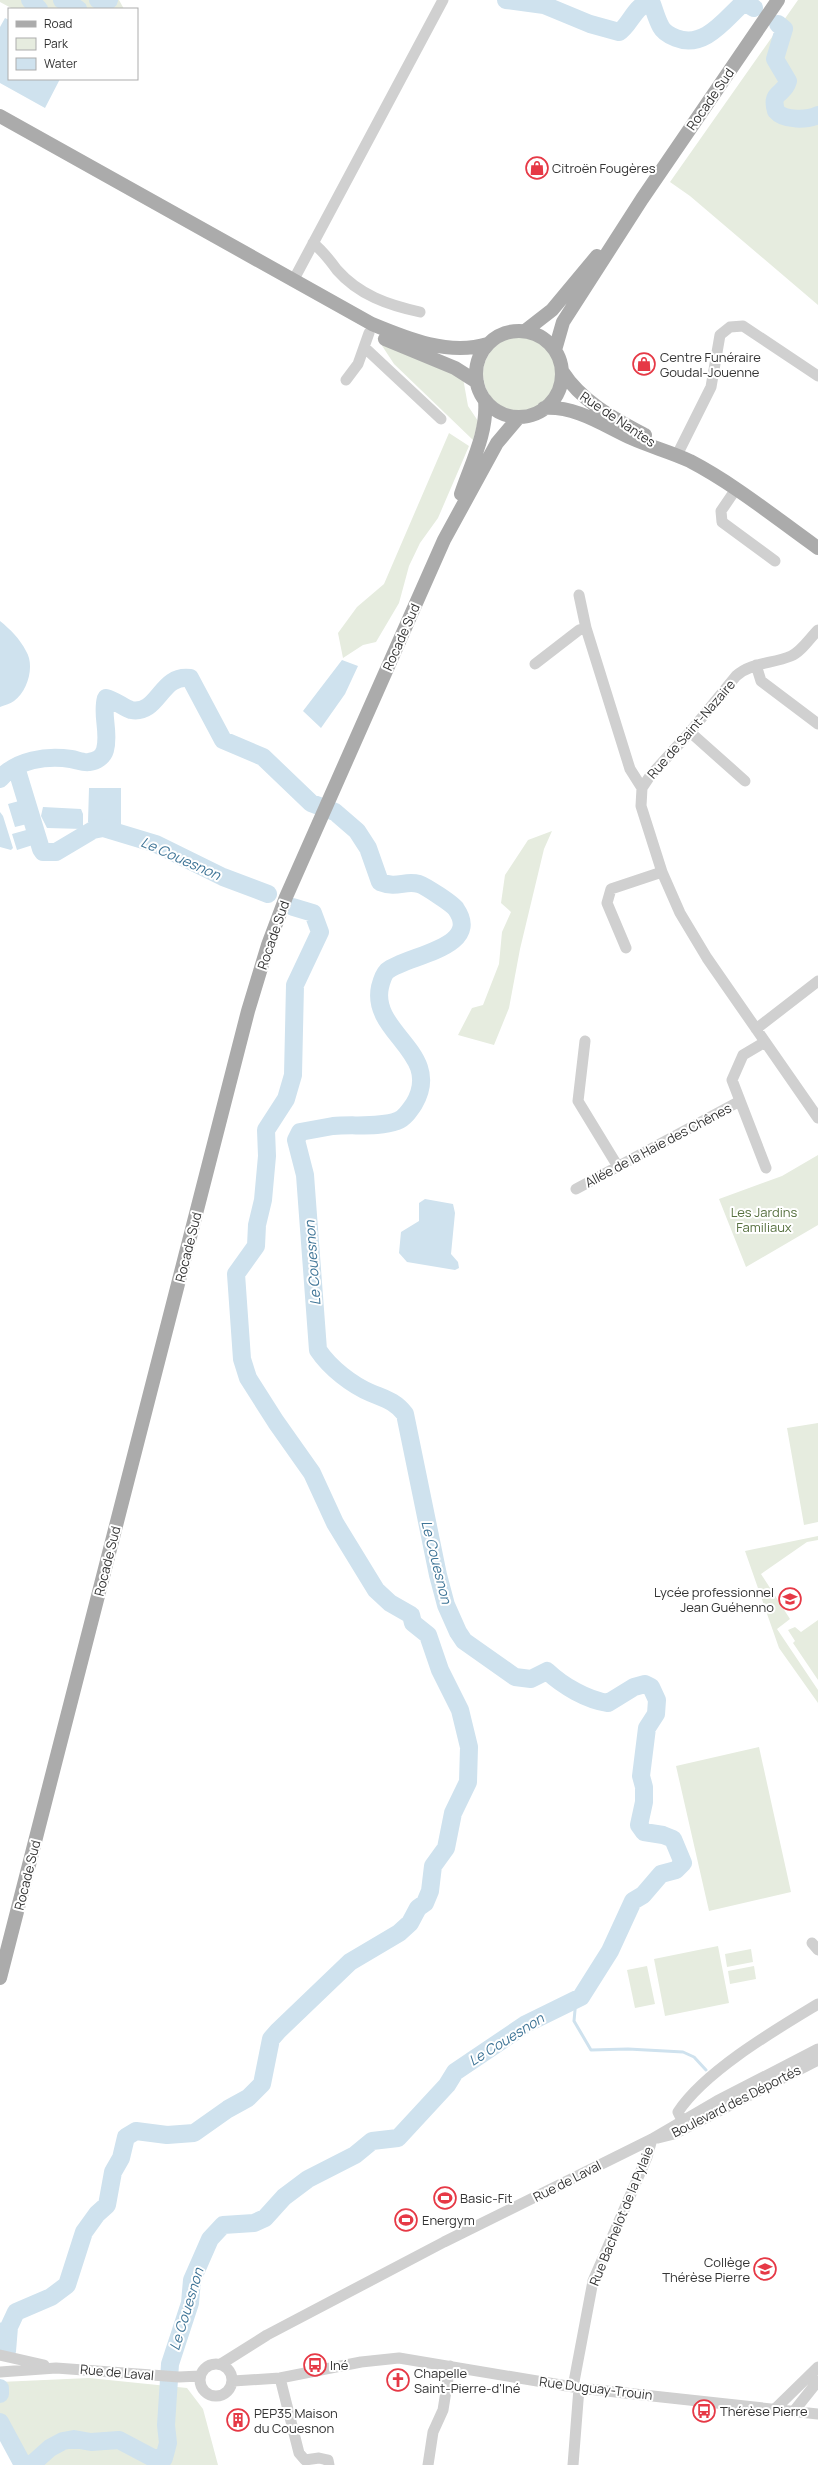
<svg xmlns="http://www.w3.org/2000/svg" width="818" height="2465" font-family="Manrope,sans-serif">
<style>
.green{fill:#e6ecdf}
.water{fill:#cfe2ee}
.lines{fill:none;stroke-linecap:round;stroke-linejoin:round}
.stream{stroke:#cfe2ee;stroke-width:3}
.river{stroke:#cfe2ee;stroke-width:18}
.minor{stroke:#d0d0d0;stroke-width:11}
.major{stroke:#ababab;stroke-width:14}
.labels{text-anchor:middle;dominant-baseline:central;stroke-width:4;stroke-linejoin:round;paint-order:stroke}
.street-label{font-size:13px;fill:#333;stroke:#fff}
.poi-label{font-size:13px;fill:#333;stroke:#fff;text-anchor:start}
.park-label{font-size:13px;fill:#56703f;stroke:#fff}
.water-label{font-size:14px;font-style:italic;fill:#3f7597;stroke:#fff}
</style>
<rect width="100%" height="100%" fill="#fff"/>
<path class="green" d="M0,0H119L124,9H13L0,2Z
M798,0H818V305L690,196L670,182Z
M483 374a37 37 0 1 1 74 0a37 37 0 1 1-74 0Z
M377,338L463,378L468,406L478,421L473,440L394,364Z
M449,433L469,446L438,518L420,543L409,566L399,603L376,642L363,645L343,658L338,633L357,607L384,584Z
M552,831L544,849L520,949L509,1008L494,1045L458,1035L472,1008L483,1005L499,964L502,932L511,912L501,903L505,875L528,840Z
M818,1155V1225L746,1267L719,1199L782,1176Z
M818,1423V1522L804,1525L787,1428Z
M818,1536V1540L807,1542L761,1574L790,1619L777,1629L818,1690V1703L779,1648L745,1551Z
M818,1620V1680L793,1643L795,1641L788,1630L795,1627L801,1632Z
M759,1747L791,1892L709,1911L676,1766Z
M718,1946L729,2003L665,2016L654,1959Z
M751,1949L753,1962L727,1967L725,1954Z
M647,1966L655,2004L635,2008L627,1970Z
M754,1966L756,1979L730,1984L728,1971Z
M89,2378L187,2388L203,2409L218,2465H16L0,2430V2382Z"/>
<path class="water" d="M5,18L9,20V79H60L45,108L0,83V27Z
M818,113V118L802,121L785,119L786,115L800,116Z
M0,621C10,629 20,639 26,651C35,665 28,691 14,701C10,704 4,705 0,707Z
M342,660L358,666L345,694L321,728L303,711Z
M89,788H121V825L88,822Z
M19,801L27,824L15,827L8,804Z
M43,807L81,809L83,814V829L47,828L41,816Z
M0,812L3,816L13,848L11,850L0,847Z
M30,829L36,844L17,850L12,834Z
M425,1199L453,1204L455,1213L451,1254L458,1262L459,1268L455,1270L407,1262L399,1253L401,1232L419,1221V1203Z"/>
<g class="lines">
<path class="stream" d="M576,1999L574,2021L591,2050L628,2049L683,2052L694,2057L706,2070
M0,2324L9,2327"/>
<path class="river" d="M30,0L39,9
M62,0L78,9
M98,0L105,3L109,0
M506,0L544,5L590,24L619,32C630,26 637,0 652,4C655,12 657,20 661,27C664,33 671,36 676,38C703,49 723,22 741,5H749L754,8
M778,24L784,29L775,59L788,81C784,96 770,91 776,111C784,121 808,120 818,115
M16,767L41,849L43,852H56L93,830L103,828L156,844L223,877L268,894
M0,779C16,760 47,755 71,759C77,760 84,763 89,762C96,761 103,757 105,750C110,732 101,715 106,698C115,700 124,708 131,710C159,715 160,674 190,678L223,740L263,757L311,803L335,812L357,831L368,848L380,882C398,889 404,880 419,884C425,886 453,904 456,909C483,948 407,955 387,971C384,974 381,983 380,987C370,1033 444,1053 414,1104C410,1110 404,1119 397,1121C378,1128 353,1124 333,1126C322,1128 311,1130 300,1132L296,1140L305,1175L318,1350C330,1368 352,1385 371,1393C385,1399 395,1401 405,1414L438,1575L446,1605L458,1632L464,1641L515,1677L531,1679L547,1671C563,1686 587,1700 608,1703L634,1687L645,1684L651,1687L657,1700L656,1714L647,1728L641,1776L644,1787V1802L639,1825L644,1832L663,1835L673,1839L683,1863L676,1870L661,1874L643,1895L633,1901L610,1951L581,1997L526,2024L455,2072L447,2085L398,2138L372,2141L355,2155L308,2179L284,2197L265,2218L254,2223L223,2225L210,2239L192,2280L190,2303L170,2364L166,2425L168,2443L164,2458H153L119,2440L91,2442L74,2439L63,2441L50,2448L31,2465
M7,2351L9,2327L16,2312L51,2297L67,2285L84,2232L97,2214L107,2205L113,2172L121,2158L126,2137L136,2131L167,2135L194,2133L228,2109L248,2098L262,2084L271,2039L278,2031L350,1962L399,1933L410,1923L418,1908L425,1903L430,1891L433,1866L446,1848L453,1813L468,1782L469,1747L460,1710L440,1670L428,1635L413,1623L411,1615L390,1603L376,1590L335,1523L312,1473L276,1422L248,1378L242,1359L236,1274L256,1246L257,1225L263,1200L267,1156L266,1130L286,1099L293,1075L295,985L320,932L313,913L293,907
M0,2394V2388
M0,2422L21,2461L27,2465"/>
<path class="minor" d="M313,243C323,251 329,259 337,270C359,295 388,305 420,312
M293,281L443,0
M364,347L441,419
M346,380L358,364L369,333
M677,455L711,387L720,335L730,327L743,326L818,376
M736,489L721,511L722,522L775,561
M579,595L586,628L630,769L642,788
M818,630C810,638 801,652 791,656C772,664 752,662 736,676L690,732L650,776L642,788L641,806L662,872L680,913L707,958L818,1118
M535,664L579,630L586,628
M756,665L761,681L818,724
M690,732L745,781
M626,948L607,903L611,889L662,872
M756,1029L818,981
M585,1041L578,1101L617,1165
M765,1042L743,1055L732,1080L766,1168
M576,1189L740,1101
M812,1943L818,1950
M682,2120L678,2112C705,2071 775,2030 818,2004
M658,2138L674,2134L818,2060
M0,2355L44,2365
M200 2380a16 16 0 1 1 32 0a16 16 0 1 1-32 0Z
M221,2364L267,2335L444,2242L652,2139L717,2101L818,2049
M0,2372L56,2368L179,2377L200,2376
M280,2378L299,2453L305,2460L319,2458L328,2460L329,2465
M233,2381L280,2378L361,2362L399,2358L579,2388L818,2414
M573,2387L593,2281L647,2157L652,2139
M776,2408L818,2367
M794,2411L818,2381
M428,2465L433,2432L443,2410L450,2366
M573,2465L579,2388"/>
<path class="major" d="M0,116L372,324C408,339 449,356 488,344
M525,331L552,310L597,256
M476 374a43 43 0 1 1 86 0a43 43 0 1 1-86 0Z
M385,339L455,368L477,382
M555,350L563,322L642,199L778,0
M562,371C582,402 613,418 645,435
M544,408C576,406 603,425 631,438C651,447 671,452 690,461C736,485 777,519 818,548
M461,494C471,464 488,432 485,400
M0,1978L248,1011L268,945L286,897L444,540L497,443L519,417"/>
</g>
<defs>
<g id="shop-ring" transform="scale(1.15)"><circle r="9.5" fill="#fff" stroke="#e63946" stroke-width="1.5"/><path d="M-5-2.5h2.3a2.7 3.5 0 0 1 5.4 0H5L5.5 6h-11ZM-1.5-2.5h3a1.5 2.3 0 0 0-3 0Z" fill="#e63946"/></g>
<g id="school-ring" transform="scale(1.15)"><circle r="9.5" fill="#fff" stroke="#e63946" stroke-width="1.5"/><path d="M0-5L7-2L0 1L-7-2ZM-4 1L0 2.5L4 1V4Q0 6-4 4Z" fill="#e63946"/></g>
<g id="stadium-ring" transform="scale(1.15)"><circle r="9.5" fill="#fff" stroke="#e63946" stroke-width="1.5"/><path d="M0-5a6.5 5 0 1 0 0 10a6.5 5 0 1 0 0-10ZM-3.5-1.8h7v3.6h-7Z" fill="#e63946"/></g>
<g id="bus-ring" transform="scale(1.15)"><circle r="9.5" fill="#fff" stroke="#e63946" stroke-width="1.5"/><path d="M-5-6H5V4H4V6H2V4H-2V6H-4V4H-5ZM-3.5-4V0h7V-4ZM-3.5 1.2v1.5H-2V1.2ZM2 1.2v1.5H3.5V1.2Z" fill="#e63946"/></g>
<g id="church-ring" transform="scale(1.15)"><circle r="9.5" fill="#fff" stroke="#e63946" stroke-width="1.5"/><path d="M-1.2-6h2.4v3.5h3.3v2.4h-3.3V6h-2.4V-.1h-3.3v-2.4h3.3Z" fill="#e63946"/></g>
<g id="building-ring" transform="scale(1.15)"><circle r="9.5" fill="#fff" stroke="#e63946" stroke-width="1.5"/><path d="M-4-6H4V6H1V3H-1V6H-4ZM-2.5-4.3h1.7v1.8h-1.7ZM.8-4.3h1.7v1.8H.8ZM-2.5-1h1.7V.8h-1.7ZM.8-1h1.7V.8H.8Z" fill="#e63946"/></g>
</defs>
<g fill-rule="evenodd">
<use href="#shop-ring" x="537" y="168"/>
<use href="#shop-ring" x="644" y="364"/>
<use href="#school-ring" x="790" y="1599"/>
<use href="#stadium-ring" x="445" y="2198"/>
<use href="#stadium-ring" x="406" y="2220"/>
<use href="#school-ring" x="765" y="2269"/>
<use href="#bus-ring" x="315" y="2365"/>
<use href="#church-ring" x="398" y="2380"/>
<use href="#bus-ring" x="704" y="2411"/>
<use href="#building-ring" x="238" y="2420"/>
</g>
<g class="labels">
<g class="street-label">
<text transform="translate(710 99) rotate(-55)">Rocade Sud</text>
<text transform="translate(618 419) rotate(34)">Rue de Nantes</text>
<text transform="translate(401 637) rotate(-66)">Rocade Sud</text>
<text transform="translate(691 729) rotate(-49)">Rue de Saint-Nazaire</text>
<text transform="translate(273 935) rotate(-71)">Rocade Sud</text>
<text transform="translate(658 1145) rotate(-28)">Allée de la Haie des Chênes</text>
<text transform="translate(188 1247) rotate(-76)">Rocade Sud</text>
<text transform="translate(107 1561) rotate(-76)">Rocade Sud</text>
<text transform="translate(27 1875) rotate(-76)">Rocade Sud</text>
<text transform="translate(736 2101) rotate(-27)">Boulevard des Déportés</text>
<text transform="translate(567 2181) rotate(-27)">Rue de Laval</text>
<text transform="translate(621 2216) rotate(-68)">Rue Bachelot de la Pylaie</text>
<text transform="translate(117 2372) rotate(5)">Rue de Laval</text>
<text transform="translate(596 2388) rotate(7)">Rue Duguay-Trouin</text>
</g>
<g class="poi-label">
<text x="552" y="168">Citroën Fougères</text>
<text x="660" y="357">Centre Funéraire<tspan x="660" dy="15">Goudal-Jouenne</tspan></text>
<text x="774" y="1592" text-anchor="end">Lycée professionnel<tspan x="774" dy="15">Jean Guéhenno</tspan></text>
<text x="460" y="2198">Basic-Fit</text>
<text x="422" y="2220">Energym</text>
<text x="750" y="2262" text-anchor="end">Collège<tspan x="750" dy="15">Thérèse Pierre</tspan></text>
<text x="330" y="2365">Iné</text>
<text x="414" y="2373">Chapelle<tspan x="414" dy="15">Saint-Pierre-d'Iné</tspan></text>
<text x="720" y="2411">Thérèse Pierre</text>
<text x="254" y="2413">PEP35 Maison<tspan x="254" dy="15">du Couesnon</tspan></text>
</g>
<g class="park-label">
<text x="764" y="1212">Les Jardins<tspan x="764" dy="15">Familiaux</tspan></text>
</g>
<g class="water-label">
<text transform="translate(181 858) rotate(24)">Le Couesnon</text>
<text transform="translate(312 1263) rotate(-94)">Le Couesnon</text>
<text transform="translate(437 1562) rotate(76)">Le Couesnon</text>
<text transform="translate(506 2039) rotate(-32)">Le Couesnon</text>
<text transform="translate(186 2309) rotate(-73)">Le Couesnon</text>
</g>
</g>
<rect x="8" y="8" width="130" height="72" fill="#ffffff" stroke="#adadad"/>
<rect x="16" y="21" width="20" height="6" fill="#ababab" stroke="#adadad"/>
<text x="44" y="28" font-size="12" fill="#333333">Road</text>
<rect x="16" y="38" width="20" height="12" fill="#e6ecdf" stroke="#adadad"/>
<text x="44" y="48" font-size="12" fill="#333333">Park</text>
<rect x="16" y="58" width="20" height="12" fill="#cfe2ee" stroke="#adadad"/>
<text x="44" y="68" font-size="12" fill="#333333">Water</text>
</svg>
